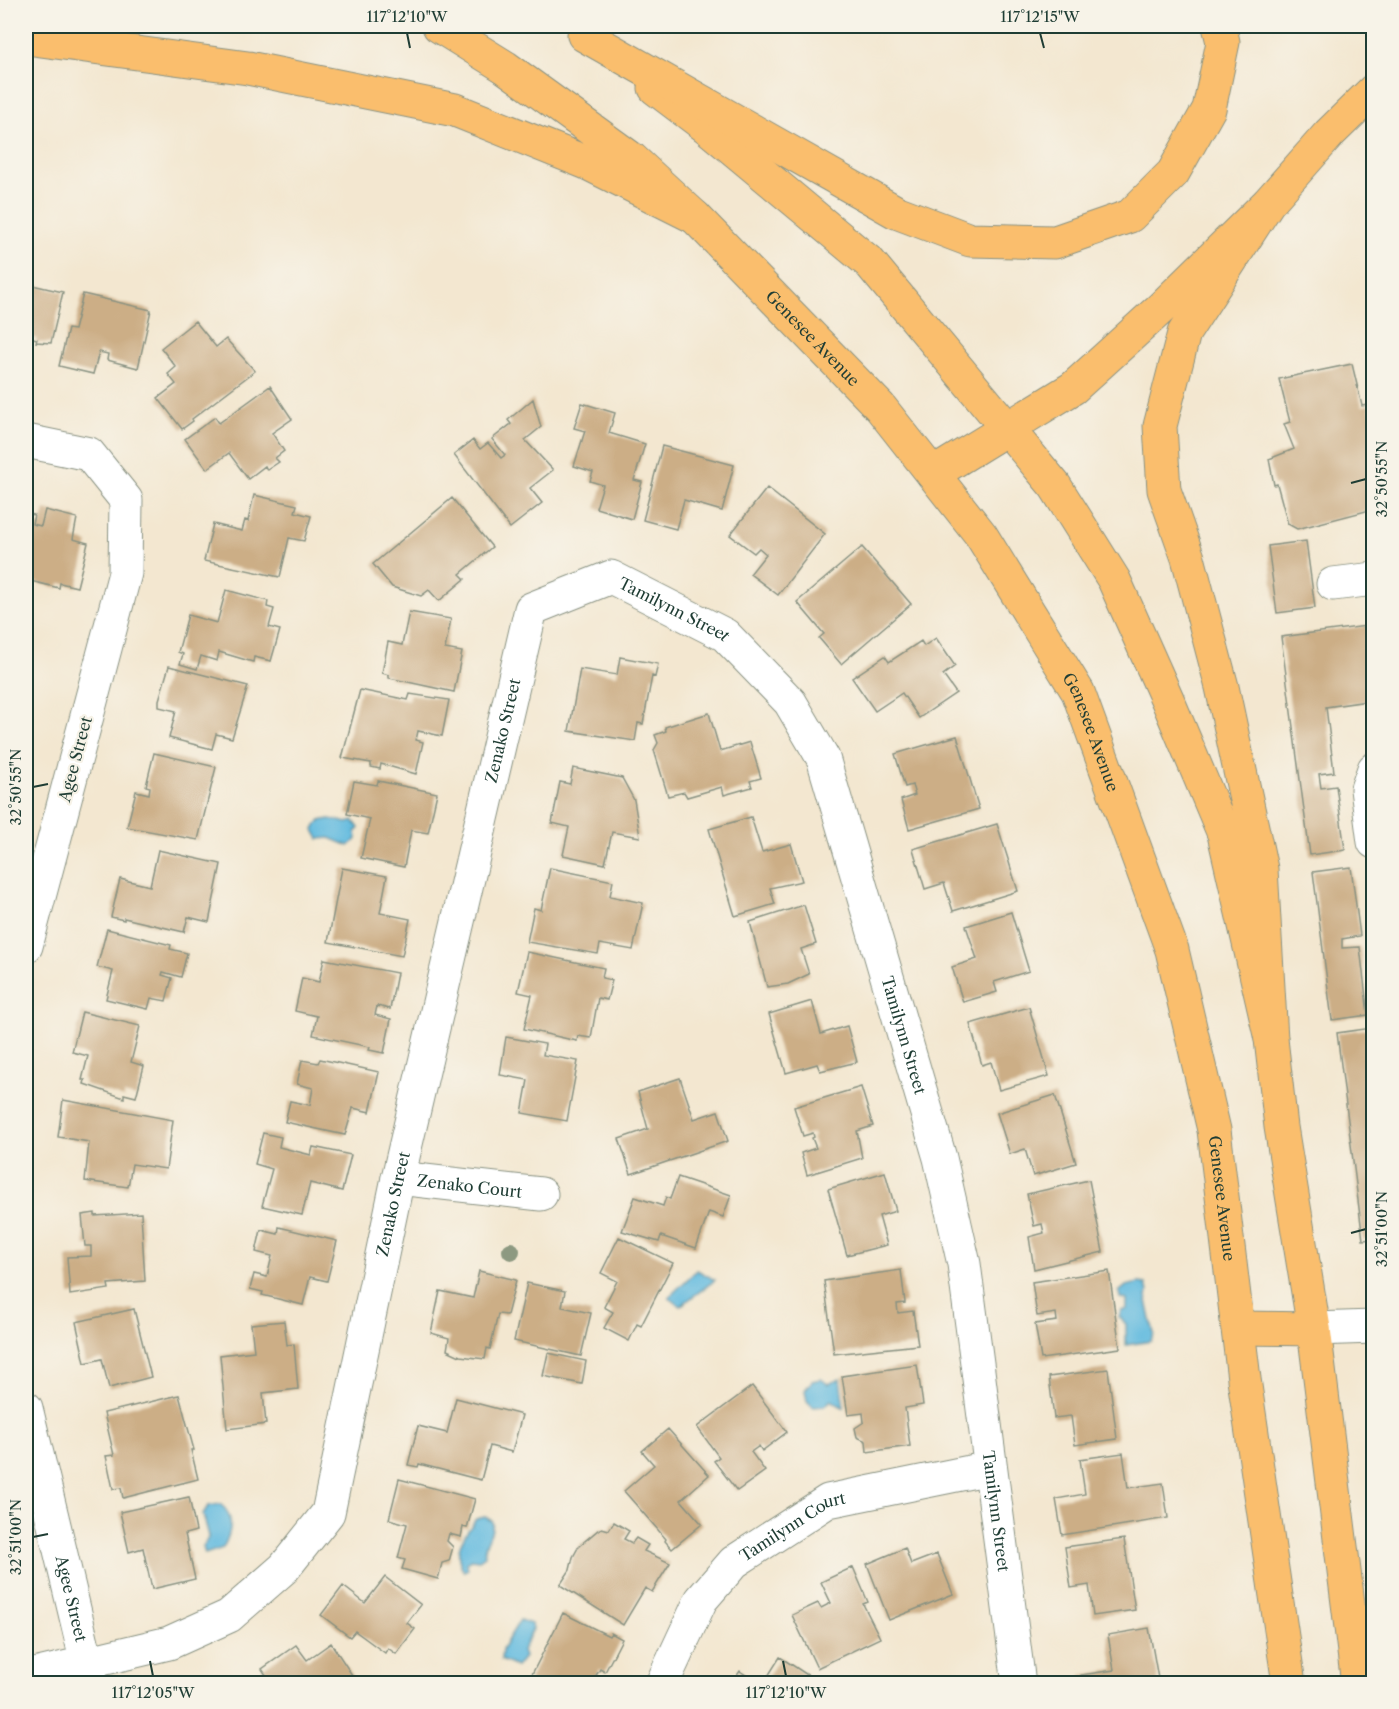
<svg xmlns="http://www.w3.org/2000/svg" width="1399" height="1709" font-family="'Libre Caslon Text',serif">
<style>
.water{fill:#61badf;stroke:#407c8a;stroke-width:1.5}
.building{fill:#ccae86}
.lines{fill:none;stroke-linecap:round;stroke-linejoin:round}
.street-casing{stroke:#899282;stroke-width:35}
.primary-casing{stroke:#899282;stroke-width:35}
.highway-casing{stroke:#899282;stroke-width:35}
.street{stroke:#fff;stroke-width:33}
.primary{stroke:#fabe6d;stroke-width:33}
.highway{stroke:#fabe6d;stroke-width:33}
.tree{fill:#8d9981}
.ticks{fill:none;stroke:#1f3d34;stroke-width:2}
.labels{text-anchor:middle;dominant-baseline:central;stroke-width:4.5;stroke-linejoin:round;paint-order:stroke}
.street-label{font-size:16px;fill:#1f3d34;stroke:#f7f3e8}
.neatline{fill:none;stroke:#1f3d34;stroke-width:2}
.ticks-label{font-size:15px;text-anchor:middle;fill:#1f3d34}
</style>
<rect width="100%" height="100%" fill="#f7f3e8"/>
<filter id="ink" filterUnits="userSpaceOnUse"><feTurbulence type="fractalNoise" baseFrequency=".0167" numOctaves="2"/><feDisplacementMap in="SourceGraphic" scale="12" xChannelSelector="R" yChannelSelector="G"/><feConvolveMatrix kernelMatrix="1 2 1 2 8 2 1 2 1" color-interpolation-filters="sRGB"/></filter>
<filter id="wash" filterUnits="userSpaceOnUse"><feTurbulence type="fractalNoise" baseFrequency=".008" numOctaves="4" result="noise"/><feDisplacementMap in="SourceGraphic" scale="24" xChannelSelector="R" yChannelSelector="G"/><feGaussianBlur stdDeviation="1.35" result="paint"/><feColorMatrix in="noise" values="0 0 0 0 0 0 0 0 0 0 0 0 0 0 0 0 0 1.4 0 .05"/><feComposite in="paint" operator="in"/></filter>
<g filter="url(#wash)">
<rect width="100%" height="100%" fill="#f3e7d0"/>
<path class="water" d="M330,819L348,823L353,820L359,828L356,832L357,839L349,846L330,838L319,839L314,830L319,821Z
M697,1270L715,1280L680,1306L669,1297Z
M1139,1283L1146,1284L1148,1292L1146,1296L1154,1334L1151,1341L1126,1345V1324L1119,1317L1121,1311L1127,1309V1300L1120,1298L1119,1292L1126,1286Z
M821,1379L828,1384L840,1379L844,1408L831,1400L825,1406L813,1407L807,1401L805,1390L812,1381Z
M220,1504C236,1516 231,1533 223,1548L205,1554L203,1547L209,1536L203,1514L208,1506Z
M485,1517L492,1521C495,1534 482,1543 485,1556L479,1560L471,1559L467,1563L468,1569L464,1571C451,1551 464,1536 476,1519Z
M520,1620L531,1624L533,1629L522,1651L524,1657L516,1667L501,1660L502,1649Z"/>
<g id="blocks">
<path class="building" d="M28,284L63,292L51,343L36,342L37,339L29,337V341L26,340V292Z
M83,294L151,310L138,368L107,360L108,354L99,352L93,374L59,366L68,329L74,330Z
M195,321L216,347L226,339L255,371L192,419L193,421L182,429L158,398L176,384L168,374L176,367L161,348Z
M1352,364L1362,406L1369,405L1374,428V509L1297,529L1288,524L1277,484L1274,485L1269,459L1294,449L1284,424L1290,422L1279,379Z
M270,386L292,419L272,433L284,451L275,458L279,462L267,470L265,466L248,479L229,453L207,469L185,439L215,417L219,423Z
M533,399L541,427L525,440L553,470L530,488L542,503L510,528L454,455L473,440L480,449L488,443L501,458L505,455L492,439L511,424L508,420Z
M582,403L615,413L609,433L645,444L634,480L642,482L632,519L596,508L603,485L590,481L593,472L574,466L585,431L574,428Z
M662,446L734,465L722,511L684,500L676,529L643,520Z
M767,488L825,534L778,595L750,574L766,554L759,548L754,553L730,535Z
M254,495L297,505L295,512L311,516L304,541L289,538L280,577L204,561L213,524L242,531L245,520L248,521Z
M452,498L492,547L460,574L465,579L439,601L429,590L421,596L392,587L373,564Z
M45,510L77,518L73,539L88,543L77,587L60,583L59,588L26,580V513L34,515L32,524L41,526Z
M1306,541L1315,608L1277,613L1268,546Z
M862,547L911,604L841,664L819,638L824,634L797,602Z
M226,590L268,601L267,607L274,609L269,627L280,630L271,661L254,657L253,662L219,652L217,661L201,656L197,669L180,664L183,654L178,652L188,615L217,623Z
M409,612L451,619L445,649L462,652L454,692L389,678V675L382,673L388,642L402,645Z
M1374,625V700L1326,707L1334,772L1319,774L1321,788L1336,786L1345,850L1310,855L1281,637Z
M936,638L955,666L943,675L956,693L919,718L902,693L875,711L852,678L885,656L889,662L921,641L924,646Z
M620,657L658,664L655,677L652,676L643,724L638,723L635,741L569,731L580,669L617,675Z
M169,666L248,686L232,738L216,734L212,749L169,738L176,711L159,707V700Z
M360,690L408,700L410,694L449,700L442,736L418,731L416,740L423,742L416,774L381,764L380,769L371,767V763L342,758Z
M709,713L720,751L750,742L761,778L750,781L752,787L724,795L722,787L687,797L684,792L668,796L654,750L658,743L655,735L666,731L665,727Z
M957,736L979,809L909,829L901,800L915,795L912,785L905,787L895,754Z
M154,753L216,767L198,840L127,827L136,791L149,794L150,787L146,786Z
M573,768L622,778L634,800L640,837L612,832L605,864L563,855L569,827L552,823L560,782L570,784Z
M354,781L377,785L378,781L437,793L428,833L411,830L404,867L361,858L370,819L347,814Z
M751,817L762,852L791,844L802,881L770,888L775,904L735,916L709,829Z
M997,824L1018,891L953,911L944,883L925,889L913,849Z
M158,850L221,864L209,922L188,917L184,932L124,918V920L111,917L120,879L150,886Z
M1351,867L1360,936L1342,939V948L1360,947L1368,1015L1332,1020L1313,872Z
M342,868L387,876L380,913L410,919L402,956L328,942Z
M550,868L613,881L610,896L643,903L633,950L600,944L598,954L527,942L534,908L541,910Z
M804,905L816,944L801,949L809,974L788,984L767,987L750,922Z
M1011,912L1029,971L994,982L997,992L963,1002L952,967L977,959L966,926Z
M107,929L171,945L170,949L187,953L181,977L163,972L162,975L172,978L166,1001L151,998L148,1009L106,999L113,971L97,967Z
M527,952L604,968L602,978L612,980L607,1000L598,998L591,1038L578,1036L577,1041L524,1029L532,995L518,992Z
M324,959L397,973L390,1009L377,1006L375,1015L391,1019L384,1053L369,1050L370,1047L313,1035L317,1016L295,1011L302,978L319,982Z
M812,1001L821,1034L847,1026L857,1062L820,1071L817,1064L786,1073L769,1014Z
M1029,1007L1049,1076L999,1090L991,1062L982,1065L970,1024Z
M82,1012L140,1026L131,1062L144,1066L136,1097L124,1094V1098L84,1084L85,1080H82L88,1056L72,1052Z
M1372,1028L1374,1239L1363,1240L1337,1033Z
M506,1037L545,1044L543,1055L578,1061L567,1121L522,1113L528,1080L500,1075Z
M320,1059L379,1072L370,1112L353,1108L345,1135L285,1122L290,1101L310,1105L313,1088L297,1084L302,1060L318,1063Z
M680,1078L694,1119L718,1111L728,1141L631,1174L619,1139L648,1129L638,1092Z
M861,1087L873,1126L857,1131L862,1158L807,1175L801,1153L816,1148L812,1138L814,1137L813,1133L803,1136L794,1107Z
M1055,1095L1076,1163L1033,1176L1025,1149L1010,1154L997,1113Z
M63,1100L173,1120L166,1169L132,1164L128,1187L85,1181L89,1142L58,1137Z
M263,1133L281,1137L279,1147L311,1155L313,1147L351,1155L342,1191L310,1183L302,1215L262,1206L272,1169L255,1164Z
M885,1172L896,1211L879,1216L887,1245L847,1255L828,1189Z
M678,1177L731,1195L723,1217L709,1212L696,1248L661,1236L659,1242L622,1231L635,1197L663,1206L666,1197L670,1199Z
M1089,1180L1103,1252L1034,1269L1029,1237L1044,1233L1042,1224L1034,1226L1027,1194Z
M95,1213V1216L141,1213L145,1281L108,1284L109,1289L70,1295L67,1257L91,1256V1246H85L82,1215Z
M279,1227L337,1241L327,1281L310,1277L303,1305L262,1295L263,1292L250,1289L254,1274L267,1277L272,1256L256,1252L261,1230L278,1234Z
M619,1237L673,1263L641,1326L637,1324L629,1341L604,1328L613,1312L604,1307L617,1281L601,1273Z
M901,1270L905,1303L897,1304L898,1313L913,1311L918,1345L834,1354L824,1281Z
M479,1271L516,1280L507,1315L498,1314L490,1349L487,1348L485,1359L460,1356L447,1350L449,1338L431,1333L440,1291L473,1298Z
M1109,1271L1120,1348L1041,1359L1035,1324L1057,1321L1056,1313L1037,1316L1032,1282Z
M527,1283L565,1291L562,1307L591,1313L581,1356L514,1341Z
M134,1309L151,1377L109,1388L102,1359L85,1363L76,1322Z
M284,1321L287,1345L294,1344L298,1389L263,1393L266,1424L227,1429L220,1355L254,1351L251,1324Z
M548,1353L586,1361L582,1384L543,1376Z
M917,1365L923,1405L905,1408L910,1446L867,1452L866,1441L857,1437L855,1428L864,1422L863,1413L848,1415L842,1376Z
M1108,1369L1117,1439L1075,1445L1071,1416L1054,1418L1049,1377Z
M752,1386L787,1432L762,1451L759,1446L751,1452L765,1471L737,1491L714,1461L719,1457L697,1427Z
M179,1395L194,1450H191L198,1479L123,1498L121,1488L113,1489L106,1456L114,1455L104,1413Z
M456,1398L522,1415L512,1452L490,1446L481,1480L419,1464L418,1467L408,1465L418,1426L447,1433Z
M668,1429L709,1475L681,1500L702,1524L672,1549L665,1541L666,1539L624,1491L654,1465L642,1451Z
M1123,1453L1128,1488L1163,1483L1168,1518L1062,1535L1056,1499L1085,1494L1080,1459Z
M399,1479L475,1499L467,1528L463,1527L461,1537L449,1534L447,1541L453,1547L449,1561L442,1563L438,1579L402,1569L405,1560L398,1558L407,1524L389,1519Z
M189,1497L196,1531L185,1534L195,1579L152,1589L143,1548L129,1552L120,1512Z
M614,1522L629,1531L624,1539L632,1543L636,1538L648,1545L644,1551L670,1563L652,1592L645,1588L623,1625L560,1585L570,1570L573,1557L579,1546L598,1530L602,1528L609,1530Z
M1124,1539L1135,1610L1093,1616L1089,1585L1071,1588L1065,1547Z
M905,1548L911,1564L937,1554L953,1594L889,1620L867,1564Z
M853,1567L868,1602L863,1604L880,1638L817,1668L792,1615L818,1603L821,1608L831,1603L821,1582Z
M385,1577L421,1605L407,1623L415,1629L396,1654L388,1648L385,1653L355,1631L350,1637L321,1615L343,1586L365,1603Z
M563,1613L609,1636L611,1633L622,1639L605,1672L600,1669L595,1677L608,1684H536L529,1680Z
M1149,1628L1159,1684H1083L1081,1675L1114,1670L1108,1635Z
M331,1643L354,1678L347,1684H272L262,1669L296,1645L307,1660Z
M780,1657L818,1682L817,1684H763Z
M740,1671L759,1684H731Z"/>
</g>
</g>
<g filter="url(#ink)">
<use href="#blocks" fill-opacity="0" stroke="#899282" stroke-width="1.5"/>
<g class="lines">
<g class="street-casing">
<g id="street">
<path d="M26,441L89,454L126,500L125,573L26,946"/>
<path d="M1333,584L1374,579"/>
<path d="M1374,769L1367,789L1374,842"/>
<path id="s1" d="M398,1178L541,1194"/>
<path d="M1314,1329L1374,1327"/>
<path id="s2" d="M26,1408L92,1684"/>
<path id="s3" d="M26,1677L169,1643L229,1616L284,1568L328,1513L398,1178L531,609L611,577L725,635L790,702L823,758L940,1158L964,1264L1019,1684"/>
<path id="s4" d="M662,1684L701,1600L734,1562L828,1501L990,1468"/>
</g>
</g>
<g class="primary-casing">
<g id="primary">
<path id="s5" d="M439,26L505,67L632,159L695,217L880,407L981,535L1078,692L1172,950L1214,1130L1244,1379L1289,1684"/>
<path d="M655,88L708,128L870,263L1055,486L1114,580L1168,701L1224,834L1271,1039L1281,1127L1314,1329L1358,1684"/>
<path d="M1238,1328L1314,1329"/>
</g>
</g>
<g class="highway-casing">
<path id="highway" d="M584,35L896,212L970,240L1055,242L1130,216L1173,173L1209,109L1223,42L1219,26
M26,38L248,68L455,110L587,163L695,217
M1268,203L1184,333L1160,426L1164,490L1188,558L1222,687L1261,869L1271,1039
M933,474L1073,388L1161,308L1268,203L1329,134L1374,90"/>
</g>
<use href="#street" class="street"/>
<use href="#primary" class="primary"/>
<use href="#highway" class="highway"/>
</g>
<circle class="tree" cx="511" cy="1251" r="9"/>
</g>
<path class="ticks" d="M407,33L410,48M1040,33L1044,48M1351,483L1366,479M33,787L48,784M1351,1233L1366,1229M33,1537L48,1534M150,1661L153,1676M783,1661L786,1676"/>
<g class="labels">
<g class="street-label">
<text stroke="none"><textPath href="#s5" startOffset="489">Genesee Avenue</textPath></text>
<text stroke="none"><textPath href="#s3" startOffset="1440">Tamilynn Street</textPath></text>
<text stroke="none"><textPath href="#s3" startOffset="1158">Zenako Street</textPath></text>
<text stroke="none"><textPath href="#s5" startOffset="975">Genesee Avenue</textPath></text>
<text transform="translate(75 759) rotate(-75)">Agee Street</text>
<text stroke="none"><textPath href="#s3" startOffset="1944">Tamilynn Street</textPath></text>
<text stroke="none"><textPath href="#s1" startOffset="72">Zenako Court</textPath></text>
<text stroke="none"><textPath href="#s5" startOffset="1461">Genesee Avenue</textPath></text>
<text stroke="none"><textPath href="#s3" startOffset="672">Zenako Street</textPath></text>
<text stroke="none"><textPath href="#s3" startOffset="2430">Tamilynn Street</textPath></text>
<text stroke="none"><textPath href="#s4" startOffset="212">Tamilynn Court</textPath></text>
<text stroke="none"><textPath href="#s2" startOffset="196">Agee Street</textPath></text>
</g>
</g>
<rect width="1399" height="1709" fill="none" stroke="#f7f3e8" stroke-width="66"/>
<rect x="33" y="33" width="1333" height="1643" class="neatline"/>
<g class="ticks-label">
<text x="407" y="22">117°12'10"W</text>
<text x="1040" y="22">117°12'15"W</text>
<text transform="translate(1382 479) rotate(-90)" y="5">32°50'55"N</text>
<text transform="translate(16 787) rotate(-90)" y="5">32°50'55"N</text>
<text transform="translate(1382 1229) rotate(-90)" y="5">32°51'00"N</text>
<text transform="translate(16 1537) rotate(-90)" y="5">32°51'00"N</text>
<text x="153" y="1698">117°12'05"W</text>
<text x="786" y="1698">117°12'10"W</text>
</g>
</svg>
